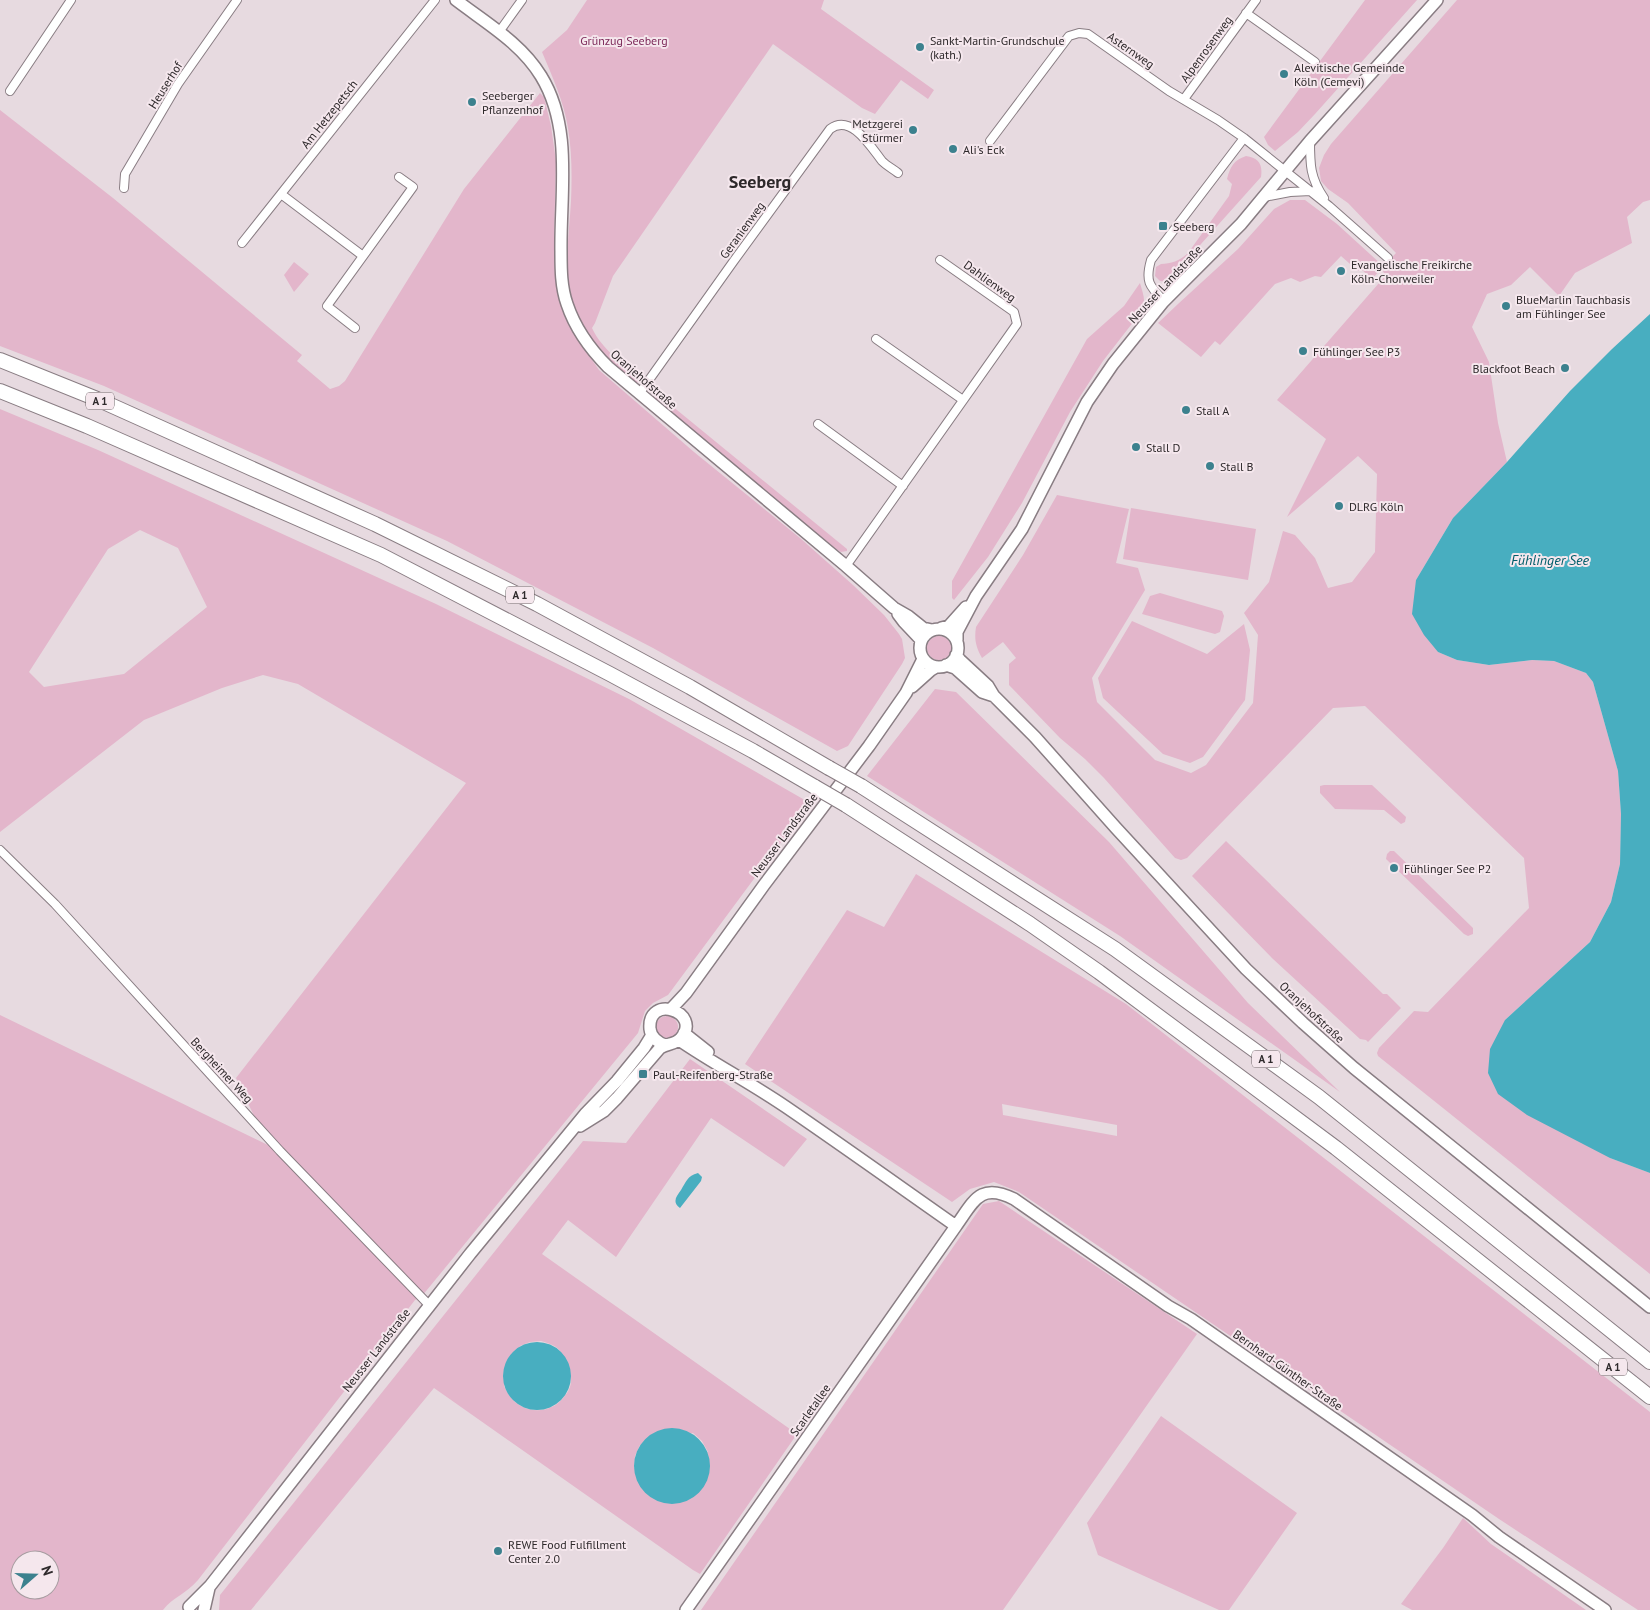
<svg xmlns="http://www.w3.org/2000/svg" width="1650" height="1610" font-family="'PT Sans',sans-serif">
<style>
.green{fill:#e3b6cb;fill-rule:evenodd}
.water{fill:#48aec0}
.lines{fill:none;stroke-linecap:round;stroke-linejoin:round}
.street-casing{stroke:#897d83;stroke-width:10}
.secondary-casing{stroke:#897d83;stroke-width:14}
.highway-casing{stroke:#897d83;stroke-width:16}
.street{stroke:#fff;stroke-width:8}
.secondary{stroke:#fff;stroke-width:11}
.highway{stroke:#fff;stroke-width:14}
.highway-bridge-casing{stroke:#897d83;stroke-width:16;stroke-linecap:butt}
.highway-bridge{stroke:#fff;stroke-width:14}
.poi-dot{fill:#3c818e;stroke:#f5e7ed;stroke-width:2}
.labels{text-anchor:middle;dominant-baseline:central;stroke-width:4;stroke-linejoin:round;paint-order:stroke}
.shield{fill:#f5e7ed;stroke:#6a6265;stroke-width:1}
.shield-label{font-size:11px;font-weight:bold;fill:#2e292b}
.park-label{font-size:12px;fill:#7c2959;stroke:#f5e7ed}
.poi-label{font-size:12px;fill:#2e292b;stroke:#f5e7ed;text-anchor:start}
.street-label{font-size:12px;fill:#2e292b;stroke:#f5e7ed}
.water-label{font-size:14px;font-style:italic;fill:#015d6a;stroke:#f5e7ed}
.district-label{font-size:18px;font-weight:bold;fill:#2e292b;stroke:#f5e7ed}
</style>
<rect width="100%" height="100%" fill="#e7dae0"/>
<path class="green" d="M587,0H824L821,9L934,90L928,99L901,80L875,114L862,108L773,44L613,276L595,323L592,328C602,350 625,365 643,382C631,385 620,372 612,364C599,350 587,335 578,318C561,282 569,238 571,201C572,177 572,152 568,128C564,102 552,76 542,52L567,30Z
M1365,0H1417L1315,114L1298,132L1275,151L1268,145L1264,137Z
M1457,0H1650V200L1643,202L1627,217L1632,243L1575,273L1559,296L1530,267L1511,285L1487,294L1472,327L1489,362L1498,423L1507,462L1453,518L1416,580L1438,652L1457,660L1489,665L1532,660L1554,661L1586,673L1593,682L1618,771L1621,814L1620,864L1611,902L1590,942L1505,1020L1610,1158L1650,1173V1274L1378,1056L1377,1053L1379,1048L1414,1011L1428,1012L1529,908L1524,858L1365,706L1333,708L1187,858L1181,860L1175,858L1104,778L1085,759L1060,738L1009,685V664L1016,658L1003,642L982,658C976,647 974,640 976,627L1023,555L1057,495L1129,509L1116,563L1138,568L1145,590L1092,678L1097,702L1155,760L1191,773L1206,765L1253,703L1258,635L1244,613L1269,582L1283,531L1295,535L1315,558L1328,588L1352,582L1375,552L1377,474L1358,456L1287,517L1326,439L1277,400L1386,275L1381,269L1372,279L1361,269L1358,271L1341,256L1321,277L1315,276L1300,282L1291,278L1275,284L1220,345L1215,341L1201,357L1158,323L1178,304L1238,249L1274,209L1290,200H1305L1337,224L1382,265L1381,269L1396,253L1348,203L1328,189L1321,181L1319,168L1324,155L1331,144Z
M540,93L544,97L551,126L556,161L554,237L555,275L561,305L577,338L599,370L694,452L800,538L853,585L884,615L899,634L902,639L905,658L902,664L848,746L837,751L653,648L447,541L104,386L0,346V110L113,198L302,355L297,361L330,389L339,386L345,381L464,189Z
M1246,156C1258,158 1263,163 1261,177L1167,282L1160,281L1155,276L1156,267L1161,264C1171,264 1181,260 1188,253L1229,196L1232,184L1227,179C1230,167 1234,160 1246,156Z
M294,262L309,274L294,292L284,275Z
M1140,283C1143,294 1147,302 1141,312L1103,361L1070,412L1022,503L988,557L954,600L952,598V581L1087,339L1124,306Z
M653,392H655L847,549V551L841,552L836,549L659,404L655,398Z
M0,409L98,450L436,604L629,699L810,803L668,995L653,1003L645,1011L638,1033L422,1296L415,1300L198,1580C186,1594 173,1597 163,1610H0V1015L268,1145L236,1078L466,783L298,684L263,675L222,688L144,720L0,832ZM140,530L178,548L207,607L124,674L44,687L29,672L108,549ZM20,1560H50V1590H20Z
M1131,508L1256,529L1248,580L1123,559Z
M1160,593L1222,611L1224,616L1220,632L1215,634L1142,614L1150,596Z
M1132,621L1207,654L1244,624L1250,650L1245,700L1203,757L1190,763L1163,754L1103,698L1098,678Z
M927 648a12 12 0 1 1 24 0a12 12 0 1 1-24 0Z
M935,689L956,692L1109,842L1248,1003L1340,1092L1120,936L867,776Z
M1324,785H1372L1406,817L1405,822L1401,824L1384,810L1335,809L1320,793V786Z
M1226,841L1383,994H1387L1401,1008L1368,1042L1366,1040L1360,1039L1273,959L1192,876Z
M1390,851H1394L1473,928V934L1468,936L1464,934L1386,859L1387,854Z
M916,874L1126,1004L1650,1412V1610H1638L1499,1519L1019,1192L994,1182L970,1189L952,1202L745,1064L847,910L884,927ZM1002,1104L1117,1125V1136L1003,1115Z
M656 1027a11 11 0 1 1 22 0a11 11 0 1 1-22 0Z
M690,1059L807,1139L784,1167L711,1118L616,1257L568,1220L542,1254L797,1434L700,1574L693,1570L434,1388L251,1610H219L220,1595L583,1141L626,1143ZM541,1341C560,1347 561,1349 566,1366C568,1371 570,1376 571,1381C571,1387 567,1394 563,1398C550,1415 522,1414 510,1396C507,1393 506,1389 504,1386L520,1346L530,1342ZM693,1433L702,1441L708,1452L634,1468L635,1456L640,1445Z
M999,1201L1197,1334L1003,1610H701L983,1204Z
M1161,1416L1297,1513L1229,1610H1219L1098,1555L1087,1523Z
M1463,1518L1491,1544L1586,1610H1412L1401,1604L1443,1548Z"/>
<path class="water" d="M1650,314V1173L1610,1158L1527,1115L1498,1094L1488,1073L1490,1049L1505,1020L1590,942L1611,902L1620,864L1621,814L1618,771L1593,682L1586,673L1554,661L1532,660L1489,665L1457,660L1438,652L1424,635L1412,614L1416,580L1453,518L1507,462L1570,391L1612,349Z
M698,1173L702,1177L701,1181L680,1208C672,1202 676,1197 681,1190C686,1182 687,1176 698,1173Z
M503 1376a34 34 0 1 1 68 0a34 34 0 1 1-68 0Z
M634 1466a38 38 0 1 1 76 0a38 38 0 1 1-76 0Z"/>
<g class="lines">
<g class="street-casing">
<path id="street" d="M1246,13L1315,62
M499,32L522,0
M10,91L71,0
M1184,99L1256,0
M990,141L1069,36L1079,33L1088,34L1169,91L1218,120L1244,138L1329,206L1388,258
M1310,141C1310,164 1310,178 1324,198
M124,188L125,174L128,169L178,84L237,0
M281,194L363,256
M1264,197L1290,192L1311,191
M242,243L435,0
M1164,301C1149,286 1145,281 1151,260L1244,138
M355,328L327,306L413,187L399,177
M876,339L963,400
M639,394L733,262L830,129C851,113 871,147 882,161C887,166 893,169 898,173
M818,424L903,486
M846,566L1017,324L1014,312L940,260
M0,850L55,904L280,1151L429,1305"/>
</g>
<g class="secondary-casing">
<path id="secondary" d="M456,0C486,23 521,43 541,76C573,128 560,193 561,251C561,269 561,287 567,304C575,328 590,349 608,367L846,566L894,608L908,616L923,628L932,630
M898,614L904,622L921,640
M941,628L949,626L966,607
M920 648a19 19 0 1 1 38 0a19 19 0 1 1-38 0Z
M957,640V632L976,596L1022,529L1087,402L1113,364L1163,302L1241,224L1310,141L1437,0
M956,655L960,660L988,686L994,696L1035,737L1116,828L1246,969L1303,1023L1354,1068L1650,1307
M946,665L955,668L982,692L994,696
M912,687L931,670L936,667
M671,1009L686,993L764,885L869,746L906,693L923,659
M684,1033L708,1052
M679,1040C714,1064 751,1083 786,1107C843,1146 899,1186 956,1226
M580,1126L604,1111L617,1098L660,1048C667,1043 675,1045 681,1038C703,1012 647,993 650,1029C651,1037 657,1042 665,1045
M189,1607L210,1586L470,1254L586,1113L617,1081L644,1048L652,1035
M204,1610L209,1588
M686,1610L956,1226C974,1201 980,1182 1014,1199L1168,1306L1191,1319L1472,1515L1499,1537L1605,1610"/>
</g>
<g class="highway-casing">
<path id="highway" d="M0,360L97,399L375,524L537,604L690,687L829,768
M0,391L87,426L381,555L610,674L753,751L815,787
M861,786L1115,949L1319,1097L1650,1362
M846,805L1030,924L1099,972L1336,1148L1650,1397"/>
</g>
<use href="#street" class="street"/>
<use href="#secondary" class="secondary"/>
<use href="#highway" class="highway"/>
<g class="highway-bridge-casing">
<path id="highway-bridge" d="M829,768L861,786
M815,787L846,805"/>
</g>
<use href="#highway-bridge" class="highway-bridge"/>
</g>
<g class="poi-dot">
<circle cx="920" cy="47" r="5"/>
<circle cx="1284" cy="74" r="5"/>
<circle cx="472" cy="102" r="5"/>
<circle cx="913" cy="130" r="5"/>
<circle cx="953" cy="149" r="5"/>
<rect x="1158" y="221" width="10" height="10" rx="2.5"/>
<circle cx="1341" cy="271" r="5"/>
<circle cx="1506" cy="306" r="5"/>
<circle cx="1303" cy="351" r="5"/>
<circle cx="1565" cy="368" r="5"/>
<circle cx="1186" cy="410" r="5"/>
<circle cx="1136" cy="447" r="5"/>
<circle cx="1210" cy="466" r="5"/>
<circle cx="1339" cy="506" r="5"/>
<circle cx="1394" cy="868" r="5"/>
<rect x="638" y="1069" width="10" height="10" rx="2.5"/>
<circle cx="498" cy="1551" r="5"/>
</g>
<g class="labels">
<g class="shield">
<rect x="86" y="392.5" width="28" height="17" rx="4"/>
<rect x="506" y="586.5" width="28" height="17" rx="4"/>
<rect x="1252" y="1050.5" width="28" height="17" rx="4"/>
<rect x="1599" y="1358.5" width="28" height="17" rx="4"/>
</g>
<g class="shield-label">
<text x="100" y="401">A 1</text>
<text x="520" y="595">A 1</text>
<text x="1266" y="1059">A 1</text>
<text x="1613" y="1367">A 1</text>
</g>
<g class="park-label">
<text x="624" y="40">Grünzug Seeberg</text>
</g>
<g class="poi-label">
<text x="930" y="40">Sankt-Martin-Grundschule<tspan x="930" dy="14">(kath.)</tspan></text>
<text x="1294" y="67">Alevitische Gemeinde<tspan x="1294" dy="14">Köln (Cemevi)</tspan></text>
<text x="482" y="95">Seeberger<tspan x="482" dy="14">Pflanzenhof</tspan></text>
<text x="903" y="123" text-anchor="end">Metzgerei<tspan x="903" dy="14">Stürmer</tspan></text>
<text x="963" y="149">Ali's Eck</text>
<text x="1173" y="226">Seeberg</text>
<text x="1351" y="264">Evangelische Freikirche<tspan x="1351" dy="14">Köln-Chorweiler</tspan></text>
<text x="1516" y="299">BlueMarlin Tauchbasis<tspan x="1516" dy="14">am Fühlinger See</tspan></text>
<text x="1313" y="351">Fühlinger See P3</text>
<text x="1555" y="368" text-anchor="end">Blackfoot Beach</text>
<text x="1196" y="410">Stall A</text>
<text x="1146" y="447">Stall D</text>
<text x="1220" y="466">Stall B</text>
<text x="1349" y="506">DLRG Köln</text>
<text x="1404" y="868">Fühlinger See P2</text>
<text x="653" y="1074">Paul-Reifenberg-Straße</text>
<text x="508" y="1544">REWE Food Fulfillment<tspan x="508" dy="14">Center 2.0</tspan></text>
</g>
<g class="street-label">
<text transform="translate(1206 49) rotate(-54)">Alpenrosenweg</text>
<text transform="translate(1131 50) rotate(35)">Asternweg</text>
<text transform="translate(165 85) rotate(-58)">Heuserhof</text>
<text transform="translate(329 114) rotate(-52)">Am Hetzepetsch</text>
<text transform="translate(742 230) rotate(-54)">Geranienweg</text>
<text transform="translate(990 281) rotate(36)">Dahlienweg</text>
<text transform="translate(1165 284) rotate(-47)">Neusser Landstraße</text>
<text transform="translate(644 379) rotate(41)">Oranjehofstraße</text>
<text transform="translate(784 835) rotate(-53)">Neusser Landstraße</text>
<text transform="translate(1312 1012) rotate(43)">Oranjehofstraße</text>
<text transform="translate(222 1070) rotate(47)">Bergheimer Weg</text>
<text transform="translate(376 1350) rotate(-52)">Neusser Landstraße</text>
<text transform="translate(1288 1370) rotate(35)">Bernhard-Günther-Straße</text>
<text transform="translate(810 1410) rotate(-55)">Scarletallee</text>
</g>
<g class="water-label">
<text x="1550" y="560">Fühlinger See</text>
</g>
<g class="district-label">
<text x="760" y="181">Seeberg</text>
</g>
</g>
<g transform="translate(35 1575) rotate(70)"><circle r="24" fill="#f5e7ed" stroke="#a59b9f"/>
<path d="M0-4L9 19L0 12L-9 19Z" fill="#3c818e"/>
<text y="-8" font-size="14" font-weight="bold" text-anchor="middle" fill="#2e292b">N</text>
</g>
</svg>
